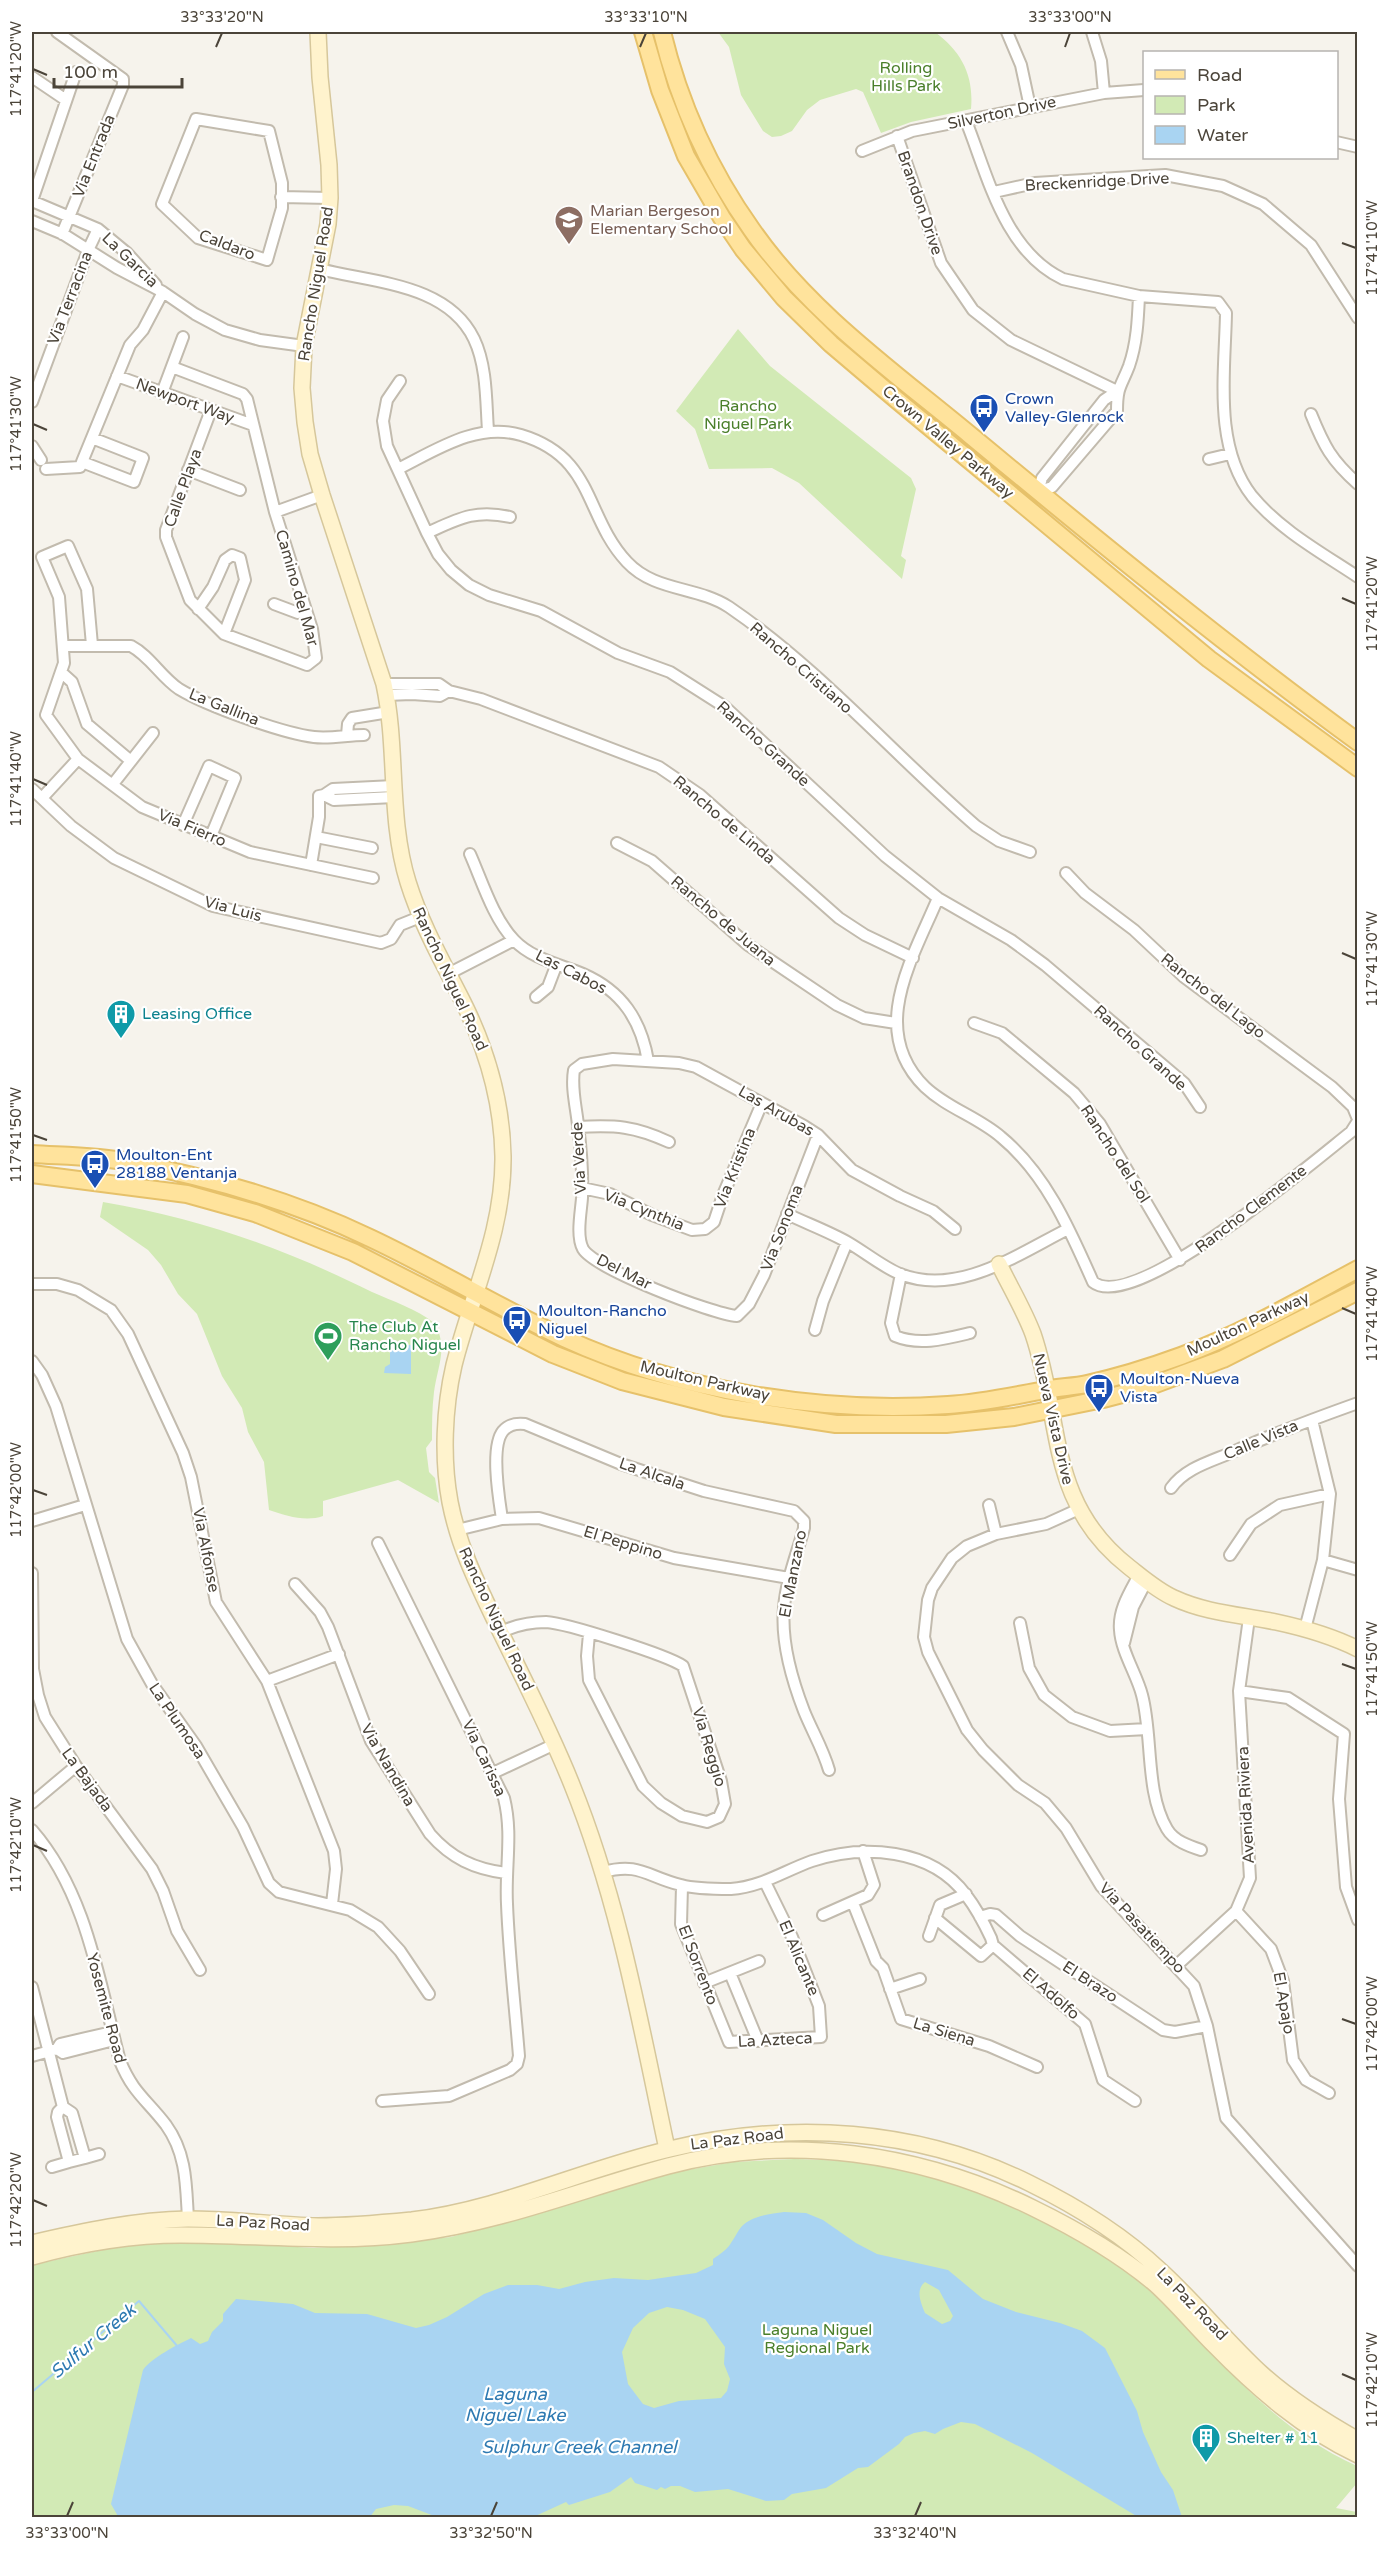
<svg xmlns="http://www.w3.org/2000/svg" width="1389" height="2549" font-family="'Varela Round',sans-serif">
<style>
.green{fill:#d2eab5}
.water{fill:#a9d4f2;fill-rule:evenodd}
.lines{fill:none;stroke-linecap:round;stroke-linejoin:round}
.stream{stroke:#a9d4f2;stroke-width:2}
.street-casing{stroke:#c2bbae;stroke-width:14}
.secondary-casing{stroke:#d6c79b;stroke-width:18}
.primary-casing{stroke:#e6c16a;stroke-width:20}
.street{stroke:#fff;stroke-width:10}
.secondary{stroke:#fff3cd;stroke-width:15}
.primary{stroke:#ffe39c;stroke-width:16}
.ticks{fill:none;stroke:#4b4439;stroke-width:2}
.labels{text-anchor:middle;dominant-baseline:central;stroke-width:4.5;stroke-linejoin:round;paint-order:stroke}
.park-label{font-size:16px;fill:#4a7f2a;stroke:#fff}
.street-label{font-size:16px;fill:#4b4439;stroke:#fff}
.education-label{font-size:16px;fill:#785e54;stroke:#fff;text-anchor:start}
.transit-label{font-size:16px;fill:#164399;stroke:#fff;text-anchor:start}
.culture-label{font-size:16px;fill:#0d838f;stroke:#fff;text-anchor:start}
.leisure-label{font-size:16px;fill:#27864d;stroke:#fff;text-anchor:start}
.water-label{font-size:18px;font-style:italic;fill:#2e7ab2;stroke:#fff}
.neatline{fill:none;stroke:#4b4439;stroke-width:2}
.ticks-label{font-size:15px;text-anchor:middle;fill:#4b4439}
</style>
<rect width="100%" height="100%" fill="#f6f3ec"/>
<path class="green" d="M718,32H935C962,52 974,76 971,109L911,122L881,133L863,92L856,89L820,100L807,110L792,131L781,136L772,137L763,131L741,95L729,47Z
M738,329L770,366L911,478L916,489L901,556L906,560L902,579L799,483L772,468L709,469L695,429L676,411Z
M103,1202C202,1219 283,1248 372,1292C392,1301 417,1309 434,1323C449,1346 437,1368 434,1392C432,1408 432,1424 432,1440L426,1448L429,1472L435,1478L439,1503L398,1480L323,1501V1516C306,1522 286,1516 269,1510L264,1462L248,1432L242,1408L222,1376L197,1314L178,1294L161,1265L148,1250L100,1217Z
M794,2159C818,2160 843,2160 867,2163C938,2170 1005,2201 1067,2235C1097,2252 1128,2270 1153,2294C1222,2359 1268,2426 1357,2466V2483L1336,2508L1357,2512V2517H32V2265L116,2247L184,2240L313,2248L385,2244L451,2237L567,2205L659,2175L733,2162Z"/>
<path class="water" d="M390,1345H411V1374L384,1373L385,1367L390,1364Z
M784,2212L806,2213L823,2220L856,2243L877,2254L948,2270L983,2299L1016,2312L1060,2323L1082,2331L1105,2348L1137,2411L1143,2432L1161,2472L1173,2490L1182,2517H1138L1032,2453L975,2424L961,2422L943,2429L935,2434L925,2431L914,2433L905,2437L899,2444L868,2467L858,2468L826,2488L792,2494L784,2500L766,2501L728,2489L695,2492L680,2486H671L665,2489L661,2487L657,2490L635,2483L631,2477L610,2492L569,2505L566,2502L531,2518L437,2517L408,2506L394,2505L376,2509L369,2518H119L111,2504L143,2370C151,2358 177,2345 191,2338L200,2344L208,2341L212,2332L223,2321V2314L236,2299L293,2304L315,2313L367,2314L416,2328L429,2325L447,2317L484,2294L508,2285H537L559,2289L585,2282L614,2278L648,2280L675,2276L696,2273L713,2265V2259C730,2248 729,2246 739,2230C748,2216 769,2214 784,2212ZM925,2282L939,2290L953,2316L950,2321L942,2324L925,2313C921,2303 915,2290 925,2282ZM667,2307L683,2310L705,2319L725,2347L724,2364L730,2379L727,2391L721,2398L679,2401L654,2408L643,2404L628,2384L622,2352L633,2328L649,2313Z"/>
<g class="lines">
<path class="stream" d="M32,2392L139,2301L178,2347"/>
<g class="street-casing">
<path id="street" d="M57,32L123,79V85L62,234
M1007,32L1021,65L1030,107
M1092,32L1101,61L1104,93
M32,77L66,100
M196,119L269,131L282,183V208L267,260L198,238L162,204Z
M966,121C988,176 1004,251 1063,279L1139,296L1218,302L1226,313C1225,372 1213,446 1252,496C1280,530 1322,553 1358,577
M897,136L941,263L973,310L1011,340L1117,391
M1336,142L1358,147
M862,151L912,131L1104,93L1144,90
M994,192L1035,183L1165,175L1223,186L1263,204L1311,245L1358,318
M281,197L330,198
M32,201L98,229L127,253L156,285
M32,201L76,72
M32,221L63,234L117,268L163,292L195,314L225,330L260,340L304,346
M320,269C372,283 447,283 474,339C487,366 486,402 488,431
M172,367L243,394L247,399L275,512L312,629L316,658L307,665L224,634L190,600L166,537V530L211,410
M117,376L253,425
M400,381L387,400L383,421L387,446L427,533L438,554L451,570L469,585L489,595L541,611L618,653L670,672L725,707L885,856L938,898L1011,940L1045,965L1184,1083L1200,1107
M162,393L183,337
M32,402L89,248L98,229
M1311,414C1324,446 1331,460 1358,484
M32,446L41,460
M1209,459L1230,454
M82,462L130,345L143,330L163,292
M46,469L80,467L82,462L134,482L143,458L92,438
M398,469C436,450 477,422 521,435C595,457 584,516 627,562C655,592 697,586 729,607C820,669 893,754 976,826L999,841L1030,852
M188,470L240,490
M1038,492L1052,487L1117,411C1117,386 1121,387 1129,366C1137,343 1138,319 1139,296
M1038,492L1042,478L1104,400L1117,391
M275,512L322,495
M427,533C458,519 475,509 510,517
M274,604L298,613L306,611
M198,609L213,587L225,560L232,555L240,558L245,580L224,634
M92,645L87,589L68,546L42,557L59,597L64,663L46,715L78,759L142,807L250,852L373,878
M63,646H131C150,656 161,677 179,689C207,706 282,733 314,737C330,739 348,735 364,735
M62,673L72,682L87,724L131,761
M384,684H439L449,691L481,699L659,767L700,795L839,918L865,935L913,958
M386,695L412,694L440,696L449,691
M347,735L348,724L352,718L389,712
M113,784L153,733
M32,789L71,826L114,858L213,906L381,943L391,939L400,925L420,917
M324,795L333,789L394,786
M42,798L78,759
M183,825L209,766L235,778L211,836
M316,837L372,848
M617,843L652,861L748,945L837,1005L864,1018L896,1023
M470,854C482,881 493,918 514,940C532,959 559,964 583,974C622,991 641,1020 648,1061
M311,865L319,817V796L324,795L334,800L394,797
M1066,873L1085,893L1134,930L1184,977L1332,1087L1353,1107L1358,1119
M938,898C913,958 867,1030 925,1087C947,1108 978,1117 1001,1137C1046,1174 1070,1230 1093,1282C1134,1315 1314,1161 1351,1132L1358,1121
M448,974L514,940
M536,997L548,987L556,966
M974,1023L1002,1033L1074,1093L1100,1124L1180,1260
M578,1127C616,1125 634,1126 669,1142
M818,1135L764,1275L749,1304L737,1316C712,1314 595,1269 583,1249C576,1236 581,1212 582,1198C583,1174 581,1149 578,1125C576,1106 571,1088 574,1070L582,1064L613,1059L679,1063L696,1067L804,1126L818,1135L852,1170L900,1196L933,1211L955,1229
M582,1188L610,1194L652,1215L692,1230L705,1229L714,1222L723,1195L762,1103
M787,1214C808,1224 830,1232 849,1243C866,1253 883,1267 900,1274C958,1297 1018,1254 1068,1229
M901,1274L891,1323L895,1336C919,1346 945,1339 970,1333
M32,1284H57L78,1290L111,1310L128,1334L183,1453L191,1477L216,1602L267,1681L334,1851L336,1869L332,1904
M815,1330L823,1301L847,1242
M32,1361L42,1375L56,1406L127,1639L152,1684L196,1746L243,1827L269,1883L279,1892L350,1910L378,1927L400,1951L429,1994
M1171,1488C1186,1467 1213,1461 1235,1451C1275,1433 1316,1418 1358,1403
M989,1505L996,1534
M1079,1509L1046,1524L996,1534L967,1546L952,1558L932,1588L928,1600L924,1637L928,1652L967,1730L983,1750L1018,1785L1045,1803L1066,1828L1101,1886L1194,1986L1207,2026L1226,2118L1358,2266
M502,1519C499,1499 490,1447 503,1431C509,1424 517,1423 525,1424L621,1464L704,1491L794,1511L804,1521V1528C797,1554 786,1581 784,1608C781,1641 792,1680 804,1711C812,1731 823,1749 829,1770
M32,1521L85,1505
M457,1530L502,1519L539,1518L674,1558L789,1578
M378,1543L504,1798C513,1834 505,1867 507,1904C509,1955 515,2006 519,2056L517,2064L510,2070L449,2096L382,2101
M1230,1555L1251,1524L1280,1505L1330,1494
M1323,1560L1358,1570
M32,1573L33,1669L38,1695L45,1717L76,1766L152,1869L163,1891L177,1931L200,1970
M1139,1575C1130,1592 1118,1610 1120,1630C1121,1651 1137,1675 1142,1695C1153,1736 1145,1792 1167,1829C1174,1841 1189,1846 1201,1850
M295,1584L320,1612L328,1627L371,1741L430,1834C451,1858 474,1869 506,1873
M1020,1623L1029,1668L1044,1695L1072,1717L1110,1731L1147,1729
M1305,1629L1323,1560L1330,1494L1312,1420
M501,1632C516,1625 529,1622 546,1622C566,1623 667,1655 683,1666L721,1781L725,1804L719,1817L707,1822L682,1816L661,1803L643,1786L589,1680L587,1656L589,1634
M1124,1643L1133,1607L1147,1580
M267,1681L339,1654
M1239,1691L1288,1698L1344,1734L1339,1799L1346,1887L1358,1920
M493,1773L555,1744
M32,1803L76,1766
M32,1830C87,1893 99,1982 120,2061C133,2093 147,2100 166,2125C187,2154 186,2186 188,2219
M603,1872C640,1862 647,1877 681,1885C695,1889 716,1889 731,1889C761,1887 784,1871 812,1861C863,1844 931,1848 966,1895C976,1908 984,1923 991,1938L993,1945L1085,2024L1103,2080L1135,2101
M682,1886L681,1924L729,2042L821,2037L819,2006L792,1937L765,1882
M853,1903L876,1961L883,1968L901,2019L989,2046L1037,2067
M1236,1911L1271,1949L1283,1981L1293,2060L1306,2080L1329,2093
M823,1915L868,1895L874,1885L863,1851
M980,1917L990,1914L996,1915L1020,1936L1163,2030L1175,2032L1207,2026
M935,1918L981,1956L993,1945
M929,1936L940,1905L966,1894
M1177,1965L1236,1911L1250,1878L1239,1691L1249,1618
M730,1973L758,2041
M704,1983L759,1961
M32,1987L63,2107L72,2113L85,2158L69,2162L57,2117L58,2112L63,2107
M890,1989L920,1979
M57,2049L60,2044L112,2032
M32,2056L57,2049L63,2053L114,2040
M85,2158L99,2154
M52,2167L69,2162"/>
</g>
<g class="secondary-casing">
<path id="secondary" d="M318,32L320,77L329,165L330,198L328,224L304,346L302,388L305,422L310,454L322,495L384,684C398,749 388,818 408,882C422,927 445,966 466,1008C488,1054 502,1104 503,1156C504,1230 472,1294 454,1365C444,1408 442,1459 450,1502C459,1549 480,1589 500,1631C525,1682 551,1732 572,1785C619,1901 641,2027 667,2149
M999,1264C1010,1287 1024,1310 1033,1334C1063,1422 1046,1502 1129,1567C1143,1578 1158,1591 1174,1598C1206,1613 1242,1615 1276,1622C1304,1628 1332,1636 1358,1649
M32,2243C83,2231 135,2220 188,2219C232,2219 275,2225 318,2226C350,2226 381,2223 412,2220C502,2209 583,2169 670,2149C791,2120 917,2128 1029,2183C1076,2206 1123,2235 1161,2271C1197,2304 1227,2342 1262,2374C1291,2400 1324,2421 1358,2440
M32,2257C79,2244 131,2235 181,2235C258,2235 335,2244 411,2234C500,2223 583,2189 668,2166C790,2133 921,2153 1033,2208C1076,2229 1118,2253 1155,2284C1176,2303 1195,2326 1215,2346C1257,2389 1303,2429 1358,2455"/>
</g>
<g class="primary-casing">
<path id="primary" d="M643,32L660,90L686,156L722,218L743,249L784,298L831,344L897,400L1209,659L1358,768
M662,32C679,102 710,171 752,230C809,312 894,372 970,435C1097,540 1224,644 1358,742
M32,1154C64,1156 97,1156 129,1162C212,1178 295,1202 370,1238C436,1269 498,1307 564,1338C679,1391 822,1414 948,1405C981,1403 1013,1396 1045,1390C1059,1387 1073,1387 1087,1384C1119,1377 1151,1367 1181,1356C1243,1333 1300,1300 1358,1269
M32,1174L187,1194L255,1213L353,1252L553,1354L622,1381L724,1407L836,1424H946L1014,1417L1103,1399L1145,1388L1223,1359L1358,1291"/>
</g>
<use href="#street" class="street"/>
<use href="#secondary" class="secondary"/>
<use href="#primary" class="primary"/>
</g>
<path class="ticks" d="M216,47L222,33M640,47L646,33M1065,47L1070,33M33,69L47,75M1342,243L1356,248M33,424L47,430M1342,598L1356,604M33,779L47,785M1342,953L1356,959M33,1135L47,1140M1342,1308L1356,1314M33,1490L47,1495M1342,1664L1356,1669M33,1845L47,1851M1342,2019L1356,2024M33,2200L47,2206M1342,2374L1356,2380M67,2516L73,2502M491,2516L497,2502M915,2516L921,2502"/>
<defs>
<g id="school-pin" transform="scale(1.5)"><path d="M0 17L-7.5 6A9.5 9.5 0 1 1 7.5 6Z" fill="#8d6e63" stroke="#fff"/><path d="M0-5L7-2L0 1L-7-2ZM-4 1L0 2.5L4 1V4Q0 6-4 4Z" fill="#fff"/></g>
<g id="bus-pin" transform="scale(1.5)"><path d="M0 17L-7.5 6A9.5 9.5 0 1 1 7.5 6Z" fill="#1a4fb4" stroke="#fff"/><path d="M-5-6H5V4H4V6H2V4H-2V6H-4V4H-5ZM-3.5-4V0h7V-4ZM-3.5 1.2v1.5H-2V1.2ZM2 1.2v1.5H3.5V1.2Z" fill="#fff"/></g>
<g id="building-pin" transform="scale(1.5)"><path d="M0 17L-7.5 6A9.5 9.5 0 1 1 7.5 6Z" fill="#0f9aa8" stroke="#fff"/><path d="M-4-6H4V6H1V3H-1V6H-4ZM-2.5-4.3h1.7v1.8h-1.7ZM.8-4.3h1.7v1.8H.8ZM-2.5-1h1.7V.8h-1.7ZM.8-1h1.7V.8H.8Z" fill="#fff"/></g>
<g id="stadium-pin" transform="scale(1.5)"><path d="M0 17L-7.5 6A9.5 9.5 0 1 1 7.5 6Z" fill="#2e9e5b" stroke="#fff"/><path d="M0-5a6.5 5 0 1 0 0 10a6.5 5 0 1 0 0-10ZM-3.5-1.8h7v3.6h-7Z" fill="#fff"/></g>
</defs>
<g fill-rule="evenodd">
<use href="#school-pin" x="569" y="220"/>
<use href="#bus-pin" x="984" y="408"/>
<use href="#building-pin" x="121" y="1014"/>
<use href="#bus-pin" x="95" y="1164"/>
<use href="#bus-pin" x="517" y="1320"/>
<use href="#stadium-pin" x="328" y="1336"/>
<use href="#bus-pin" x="1099" y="1388"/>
<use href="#building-pin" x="1206" y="2438"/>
</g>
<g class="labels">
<g class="park-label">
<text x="906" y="68">Rolling<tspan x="906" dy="18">Hills Park</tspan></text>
<text x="748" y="406">Rancho<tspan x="748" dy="18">Niguel Park</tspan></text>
<text x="817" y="2330">Laguna Niguel<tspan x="817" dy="18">Regional Park</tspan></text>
</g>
<g class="street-label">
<text transform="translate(1002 113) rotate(-12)">Silverton Drive</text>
<text transform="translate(94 156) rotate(-68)">Via Entrada</text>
<text transform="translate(1097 182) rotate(-3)">Breckenridge Drive</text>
<text transform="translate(920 203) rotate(71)">Brandon Drive</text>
<text transform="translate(227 245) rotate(21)">Caldaro</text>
<text transform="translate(130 260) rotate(44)">La Garcia</text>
<text transform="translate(316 284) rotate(-81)">Rancho Niguel Road</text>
<text transform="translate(70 298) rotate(-69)">Via Terracina</text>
<text transform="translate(185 401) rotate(20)">Newport Way</text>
<text transform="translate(948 442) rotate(40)">Crown Valley Parkway</text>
<text transform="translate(183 488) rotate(-70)">Calle Playa</text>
<text transform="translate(297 588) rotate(74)">Camino del Mar</text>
<text transform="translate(801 668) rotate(41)">Rancho Cristiano</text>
<text transform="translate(224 707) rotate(22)">La Gallina</text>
<text transform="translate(763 744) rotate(42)">Rancho Grande</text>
<text transform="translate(724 820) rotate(40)">Rancho de Linda</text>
<text transform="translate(192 828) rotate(23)">Via Fierro</text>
<text transform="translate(233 909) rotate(15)">Via Luis</text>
<text transform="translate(723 921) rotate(40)">Rancho de Juana</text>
<text transform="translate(571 972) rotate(27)">Las Cabos</text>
<text transform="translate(450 979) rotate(65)">Rancho Niguel Road</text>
<text transform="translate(1213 996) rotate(38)">Rancho del Lago</text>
<text transform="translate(1140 1048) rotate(42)">Rancho Grande</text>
<text transform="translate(776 1111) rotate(30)">Las Arubas</text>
<text transform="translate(1115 1154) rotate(57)">Rancho del Sol</text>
<text transform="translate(579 1158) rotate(-93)">Via Verde</text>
<text transform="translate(735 1168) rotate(-68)">Via Kristina</text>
<text transform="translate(1251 1209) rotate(-37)">Rancho Clemente</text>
<text transform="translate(644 1210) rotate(22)">Via Cynthia</text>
<text transform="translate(782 1228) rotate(-69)">Via Sonoma</text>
<text transform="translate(624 1272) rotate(27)">Del Mar</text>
<text transform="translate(1248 1324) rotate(-25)">Moulton Parkway</text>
<text transform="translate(705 1381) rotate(13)">Moulton Parkway</text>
<text transform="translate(1053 1419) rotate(77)">Nueva Vista Drive</text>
<text transform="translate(1261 1440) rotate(-23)">Calle Vista</text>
<text transform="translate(652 1474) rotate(19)">La Alcala</text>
<text transform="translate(623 1543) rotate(17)">El Peppino</text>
<text transform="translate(206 1550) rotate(79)">Via Alfonse</text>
<text transform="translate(793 1574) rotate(-79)">El Manzano</text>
<text transform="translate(496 1619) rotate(65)">Rancho Niguel Road</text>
<text transform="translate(177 1721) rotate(56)">La Plumosa</text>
<text transform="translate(709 1747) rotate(73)">Via Reggio</text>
<text transform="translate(484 1758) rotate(65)">Via Carissa</text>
<text transform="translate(388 1765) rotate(60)">Via Nandina</text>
<text transform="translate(87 1780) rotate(54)">La Bajada</text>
<text transform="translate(1246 1805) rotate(-93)">Avenida Riviera</text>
<text transform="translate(1142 1928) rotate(47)">Via Pasatiempo</text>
<text transform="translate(799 1958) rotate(67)">El Alicante</text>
<text transform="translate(698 1965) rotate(69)">El Sorrento</text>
<text transform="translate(1090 1982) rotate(33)">El Brazo</text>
<text transform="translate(1051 1994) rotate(41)">El Adolfo</text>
<text transform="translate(1284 2003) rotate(80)">El Apajo</text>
<text transform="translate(106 2008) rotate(75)">Yosemite Road</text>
<text transform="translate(944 2032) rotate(17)">La Siena</text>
<text transform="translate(775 2040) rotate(-3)">La Azteca</text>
<text transform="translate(737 2139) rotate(-7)">La Paz Road</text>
<text transform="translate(263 2223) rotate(3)">La Paz Road</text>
<text transform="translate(1192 2304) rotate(46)">La Paz Road</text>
</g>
<g class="education-label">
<text x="590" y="211">Marian Bergeson<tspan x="590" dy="18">Elementary School</tspan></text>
</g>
<g class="transit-label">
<text x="1005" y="399">Crown<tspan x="1005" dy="18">Valley-Glenrock</tspan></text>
<text x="116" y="1155">Moulton-Ent<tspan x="116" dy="18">28188 Ventanja</tspan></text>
<text x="538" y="1311">Moulton-Rancho<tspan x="538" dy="18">Niguel</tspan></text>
<text x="1120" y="1379">Moulton-Nueva<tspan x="1120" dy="18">Vista</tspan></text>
</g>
<g class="culture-label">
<text x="142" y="1014">Leasing Office</text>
<text x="1227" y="2438">Shelter # 11</text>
</g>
<g class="leisure-label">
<text x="349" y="1327">The Club At<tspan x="349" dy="18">Rancho Niguel</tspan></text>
</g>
<g class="water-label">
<text transform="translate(93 2341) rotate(-40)">Sulfur Creek</text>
<text x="515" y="2394">Laguna<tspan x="515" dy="21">Niguel Lake</tspan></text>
<text x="579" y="2447">Sulphur Creek Channel</text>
</g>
</g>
<rect width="1389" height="2549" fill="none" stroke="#ffffff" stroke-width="66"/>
<rect x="1143" y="51" width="195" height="108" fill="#ffffff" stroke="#b7b4b0" stroke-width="1.5"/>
<rect x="1155" y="70" width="30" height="9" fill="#ffe39c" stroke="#b7b4b0" stroke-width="1.5"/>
<text x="1197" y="81" font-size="18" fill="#4b4439">Road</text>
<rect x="1155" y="96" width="30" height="18" fill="#d2eab5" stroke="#b7b4b0" stroke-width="1.5"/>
<text x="1197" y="111" font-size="18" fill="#4b4439">Park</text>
<rect x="1155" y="126" width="30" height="18" fill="#a9d4f2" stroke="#b7b4b0" stroke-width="1.5"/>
<text x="1197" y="141" font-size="18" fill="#4b4439">Water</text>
<path d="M54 78v9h128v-9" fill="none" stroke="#4b4439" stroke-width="3"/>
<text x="63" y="78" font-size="18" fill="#4b4439" stroke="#ffffff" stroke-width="4.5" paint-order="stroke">100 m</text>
<rect x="33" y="33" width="1323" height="2483" class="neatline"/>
<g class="ticks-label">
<text x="222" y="22">33°33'20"N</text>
<text x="646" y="22">33°33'10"N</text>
<text x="1070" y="22">33°33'00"N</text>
<text transform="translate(16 69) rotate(-90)" y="5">117°41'20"W</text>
<text transform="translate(1372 248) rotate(-90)" y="5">117°41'10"W</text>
<text transform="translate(16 424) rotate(-90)" y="5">117°41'30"W</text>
<text transform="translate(1372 604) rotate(-90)" y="5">117°41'20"W</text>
<text transform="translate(16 779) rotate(-90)" y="5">117°41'40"W</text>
<text transform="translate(1372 959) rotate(-90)" y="5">117°41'30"W</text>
<text transform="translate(16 1135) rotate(-90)" y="5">117°41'50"W</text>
<text transform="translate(1372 1314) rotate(-90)" y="5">117°41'40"W</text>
<text transform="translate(16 1490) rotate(-90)" y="5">117°42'00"W</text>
<text transform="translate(1372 1669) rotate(-90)" y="5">117°41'50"W</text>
<text transform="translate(16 1845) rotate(-90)" y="5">117°42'10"W</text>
<text transform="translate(1372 2024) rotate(-90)" y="5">117°42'00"W</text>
<text transform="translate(16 2200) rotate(-90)" y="5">117°42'20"W</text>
<text transform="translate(1372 2380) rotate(-90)" y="5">117°42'10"W</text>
<text x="67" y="2538">33°33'00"N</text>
<text x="491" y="2538">33°32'50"N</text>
<text x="915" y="2538">33°32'40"N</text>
</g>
</svg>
